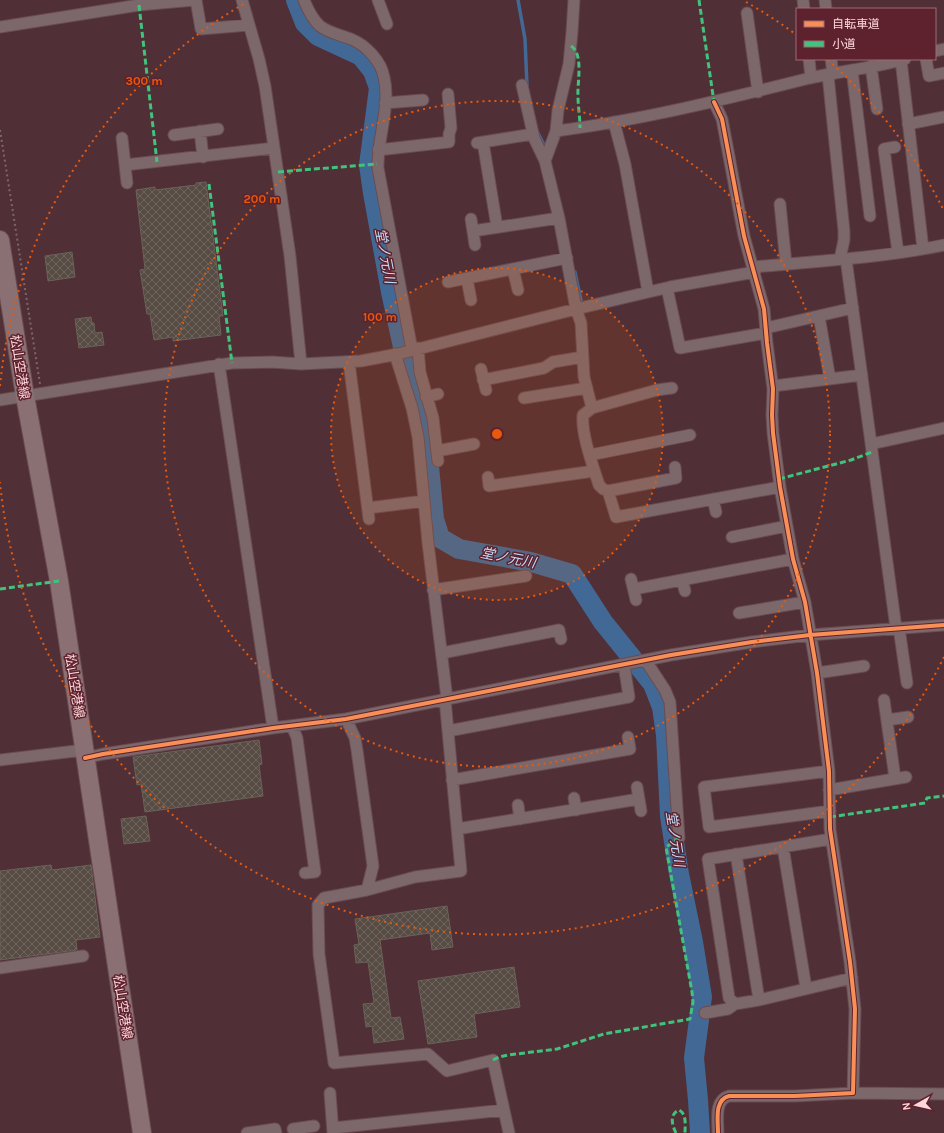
<svg xmlns="http://www.w3.org/2000/svg" width="944" height="1133" font-family="Karla,'Noto Sans JP',sans-serif">
<style>
.lines{fill:none;stroke-linecap:round;stroke-linejoin:round}
.stream{stroke:#426995;stroke-width:3.5}
.river{stroke:#426995;stroke-width:20}
.building{fill:url(#building-cross-hatch);stroke:#6b625a}
.minor-casing{stroke:#694c52;stroke-width:13}
.primary-casing{stroke:#694c52;stroke-width:20}
.path{stroke:#7c686c;stroke-width:2;stroke-dasharray:2 3;stroke-linecap:butt}
.minor{stroke:#7c686b;stroke-width:11}
.primary{stroke:#8a6f73;stroke-width:18}
.quiet{stroke:#40c37c;stroke-width:3;stroke-dasharray:6 3;stroke-linecap:butt}
.cycleway-casing{stroke:#5e222e;stroke-width:6}
.cycleway{stroke:#f78f57;stroke-width:4}
.ring{fill:none;stroke:#e8590c;stroke-width:2;stroke-dasharray:2 4}
.labels{text-anchor:middle;dominant-baseline:central;stroke-width:3;stroke-linejoin:round;paint-order:stroke}
.street-label{font-size:13px;fill:#fed7db;stroke:#5e222e}
.water-label{font-size:14px;font-style:italic;fill:#c2dcf9;stroke:#5e222e}
.centre{fill:#e8590c;stroke:#5e222e;stroke-width:2}
.ring-label{font-size:12px;text-anchor:middle;font-weight:bold;fill:#e8590c;stroke:#5e222e;stroke-width:3;stroke-linejoin:round;paint-order:stroke}
</style>
<defs>
<pattern id="building-cross-hatch" width="8" height="8" patternUnits="userSpaceOnUse"><rect width="8" height="8" fill="#564c44"/><path d="M0 0l8 8M0 8l8-8" fill="none" stroke="#6f655e"/></pattern>
</defs>
<rect width="100%" height="100%" fill="#502f36"/>
<g class="lines">
<path class="stream" d="M518,0L525,39L527,86
M538,133L545,147
M575,272L581,300"/>
<path class="river" d="M296,0L305,23L318,36L361,56L373,71L379,88L369,165L373,193L391,292L406,361L426,435L434,519L440,538L459,549L531,562L572,574L603,622L653,684L662,707L666,735L670,816L679,874L693,942L702,997L694,1058L698,1100L700,1133"/>
</g>
<path class="building" d="M206,182L223,316H219L221,335L173,341V337L154,340L150,314H147L140,270L145,269L136,190L155,187V190L196,185V183Z
M72,252L75,277L48,281L45,256Z
M91,317L92,323H94L95,333L102,332L104,345L79,348L75,319Z
M259,740L262,764L259,765L263,796L145,812L141,784L137,785L133,757Z
M146,816L150,841L124,844L121,819Z
M51,865L52,870L91,865L100,937L76,940L77,950L0,960V871Z
M447,906L453,947L432,950L430,933L380,940L391,1018L400,1017L404,1039L374,1043L372,1026L366,1027L363,1004L374,1003L368,962L356,963L354,945L359,944L355,919Z
M514,967L520,1007L474,1014L477,1037L428,1044L418,981Z"/>
<g class="lines">
<g class="minor-casing">
<path id="minor" d="M196,0L201,29L249,25
M242,0L259,59L265,86L290,256L301,364
M304,0C308,10 312,19 320,26C329,33 341,35 351,39C366,45 381,61 384,77C391,106 377,139 378,168L412,350
M378,0L387,24
M574,0L572,32L569,64L558,110L556,131L545,161L559,218L576,309L581,323L584,377L592,408L583,415C581,434 593,466 599,485L603,489L608,491L676,478L675,467
M803,0L804,9
M825,0L826,9
M747,13L758,92
M0,27L139,5L195,0
M935,51L944,49
M809,59L811,78
M831,59L833,74
M926,59L929,76L944,73
M901,60L923,249
M871,66L877,109
M852,70L870,216
M828,75L844,231V240L840,259
M522,85L534,138L545,161
M714,102L722,119L744,236L764,309L767,343L773,389L772,415L773,433L780,487L793,559L805,602L817,673L829,771L830,829L850,962L855,1009L853,1093L795,1096H729C714,1100 718,1120 718,1133
M385,103L423,100
M614,122L625,164L648,292
M908,124L944,117
M200,131L203,157
M556,131C642,120 726,99 810,78C841,71 874,68 905,59
M174,135L218,129
M122,138L127,183
M483,142L497,227
M477,143L533,134
M895,147L884,149L898,253
M378,150L449,142V134L451,128L448,94
M125,165L274,148
M780,204L786,264
M471,219L475,245
M473,231L559,218
M846,259L896,628
M753,267C817,261 882,258 944,245
M513,269L518,290
M467,279L471,300
M448,282L567,258
M667,288L680,348L766,333
M819,316L830,379
M766,328L853,308
M418,348L420,372L433,418L438,461
M395,354L412,408L418,437L428,543L447,699
M349,362L369,519
M219,364L273,728
M481,369L486,390
M483,380L544,368L553,362L583,357
M773,386L862,375
M426,397L438,394
M524,398L587,388
M0,400L232,363L272,362L301,364L361,361L398,354L576,309L670,287L755,272
M592,408L657,390L672,388
M871,444L944,428
M437,451L474,444
M590,455L690,435
M488,477L489,486L594,471
M608,491L616,517L780,487
M713,499L716,512
M368,508L424,501
M732,537L787,526
M631,579L636,600
M682,580L685,591
M634,589L793,559
M433,590L526,576
M739,613L805,602
M899,628L907,683
M442,653L559,630L561,639
M646,661L665,690L670,702L679,838
M817,673L864,666
M884,700L895,778
M346,719L355,738L357,750L373,866L367,890L324,898L318,905L319,954L334,1063L428,1054L447,1071L493,1060L509,1133
M887,720L908,717
M292,726L297,738L315,872L305,873
M448,731L629,697L624,665
M85,758L103,754L273,728L346,719L671,655L752,642L810,635L944,625
M0,760L84,750
M829,771L704,787L709,827L830,811
M452,780L630,749L628,737
M637,787L641,811
M829,790L906,777
M574,798L576,810
M518,805L520,819
M457,829L639,799
M783,847L806,988
M736,854L759,1000
M367,890L415,877L461,871L445,699
M0,968L83,956
M735,1004L729,998L708,859L831,839
M705,1013L728,1009L735,1004L759,1000L852,978
M330,1093L333,1133
M853,1093L944,1094
M333,1128L504,1110
M293,1129L314,1126
M247,1133L275,1129L276,1133"/>
</g>
<g class="primary-casing">
<path id="primary" d="M0,240L25,396L59,581L142,1133"/>
</g>
<path class="path" d="M0,130L40,384"/>
<use href="#minor" class="minor"/>
<use href="#primary" class="primary"/>
<path class="quiet" d="M699,0L714,102
M139,5L157,162
M571,46C584,54 577,83 578,96C578,107 580,117 580,128
M278,172L377,164
M209,184L232,363
M779,479L851,460L872,452
M0,589L59,581
M830,817L925,803L927,798L944,796
M493,1060L499,1057L508,1055L557,1049L604,1034L690,1019L693,1002L692,992L666,847L679,838
M676,1133C672,1125 669,1114 679,1110C687,1114 685,1125 685,1133"/>
<g class="cycleway-casing">
<path id="cycleway" d="M714,102L722,119L744,236L764,309L767,343L773,389L772,415L773,433L780,487L793,559L805,602L817,673L829,771L830,829L850,962L855,1009L853,1093L795,1096H729C714,1100 718,1120 718,1133
M85,758L103,754L273,728L346,719L671,655L752,642L810,635L944,625"/>
</g>
<use href="#cycleway" class="cycleway"/>
</g>
<circle cx="497" cy="434" r="166" fill="#e8590c" fill-opacity=".12"/>
<g class="ring">
<circle cx="497" cy="434" r="166"/>
<circle cx="497" cy="434" r="333"/>
<path d="M944 657A499 499 0 0 1 0 482M0 386A499 499 0 0 1 247 2M746 2A499 499 0 0 1 794 33M828 60A499 499 0 0 1 944 211"/>
</g>
<g class="labels">
<g class="street-label">
<text transform="translate(20 367) rotate(81)">松山空港線</text>
<text transform="translate(75 686) rotate(81)">松山空港線</text>
<text transform="translate(123 1007) rotate(81)">松山空港線</text>
</g>
<g class="water-label">
<text transform="translate(385 256) rotate(79)">堂ノ元川</text>
<text transform="translate(508 558) rotate(11)">堂ノ元川</text>
<text transform="translate(675 839) rotate(81)">堂ノ元川</text>
</g>
</g>
<circle cx="497" cy="434" r="6" class="centre"/>
<g class="ring-label">
<text x="144" y="85">300 m</text>
<text x="262" y="203">200 m</text>
<text x="380" y="321">100 m</text>
</g>
<rect x="796" y="8" width="140" height="52" fill="#5e222e" stroke="#9e6a73"/>
<rect x="804" y="21" width="20" height="6" fill="#f78f57" stroke="#9e6a73"/>
<text x="832" y="28" font-size="12" fill="#fed7db">自転車道</text>
<rect x="804" y="41" width="20" height="6" fill="#40c37c" stroke="#9e6a73"/>
<text x="832" y="48" font-size="12" fill="#fed7db">小道</text>
<g transform="translate(916 1105) rotate(262)" stroke="#5e222e" stroke-width="3" paint-order="stroke">
<path d="M0-3L7 15L0 10L-7 15Z" fill="#fed7db"/>
<text y="-6" font-size="11" font-weight="bold" text-anchor="middle" fill="#fed7db">N</text>
</g>
</svg>
